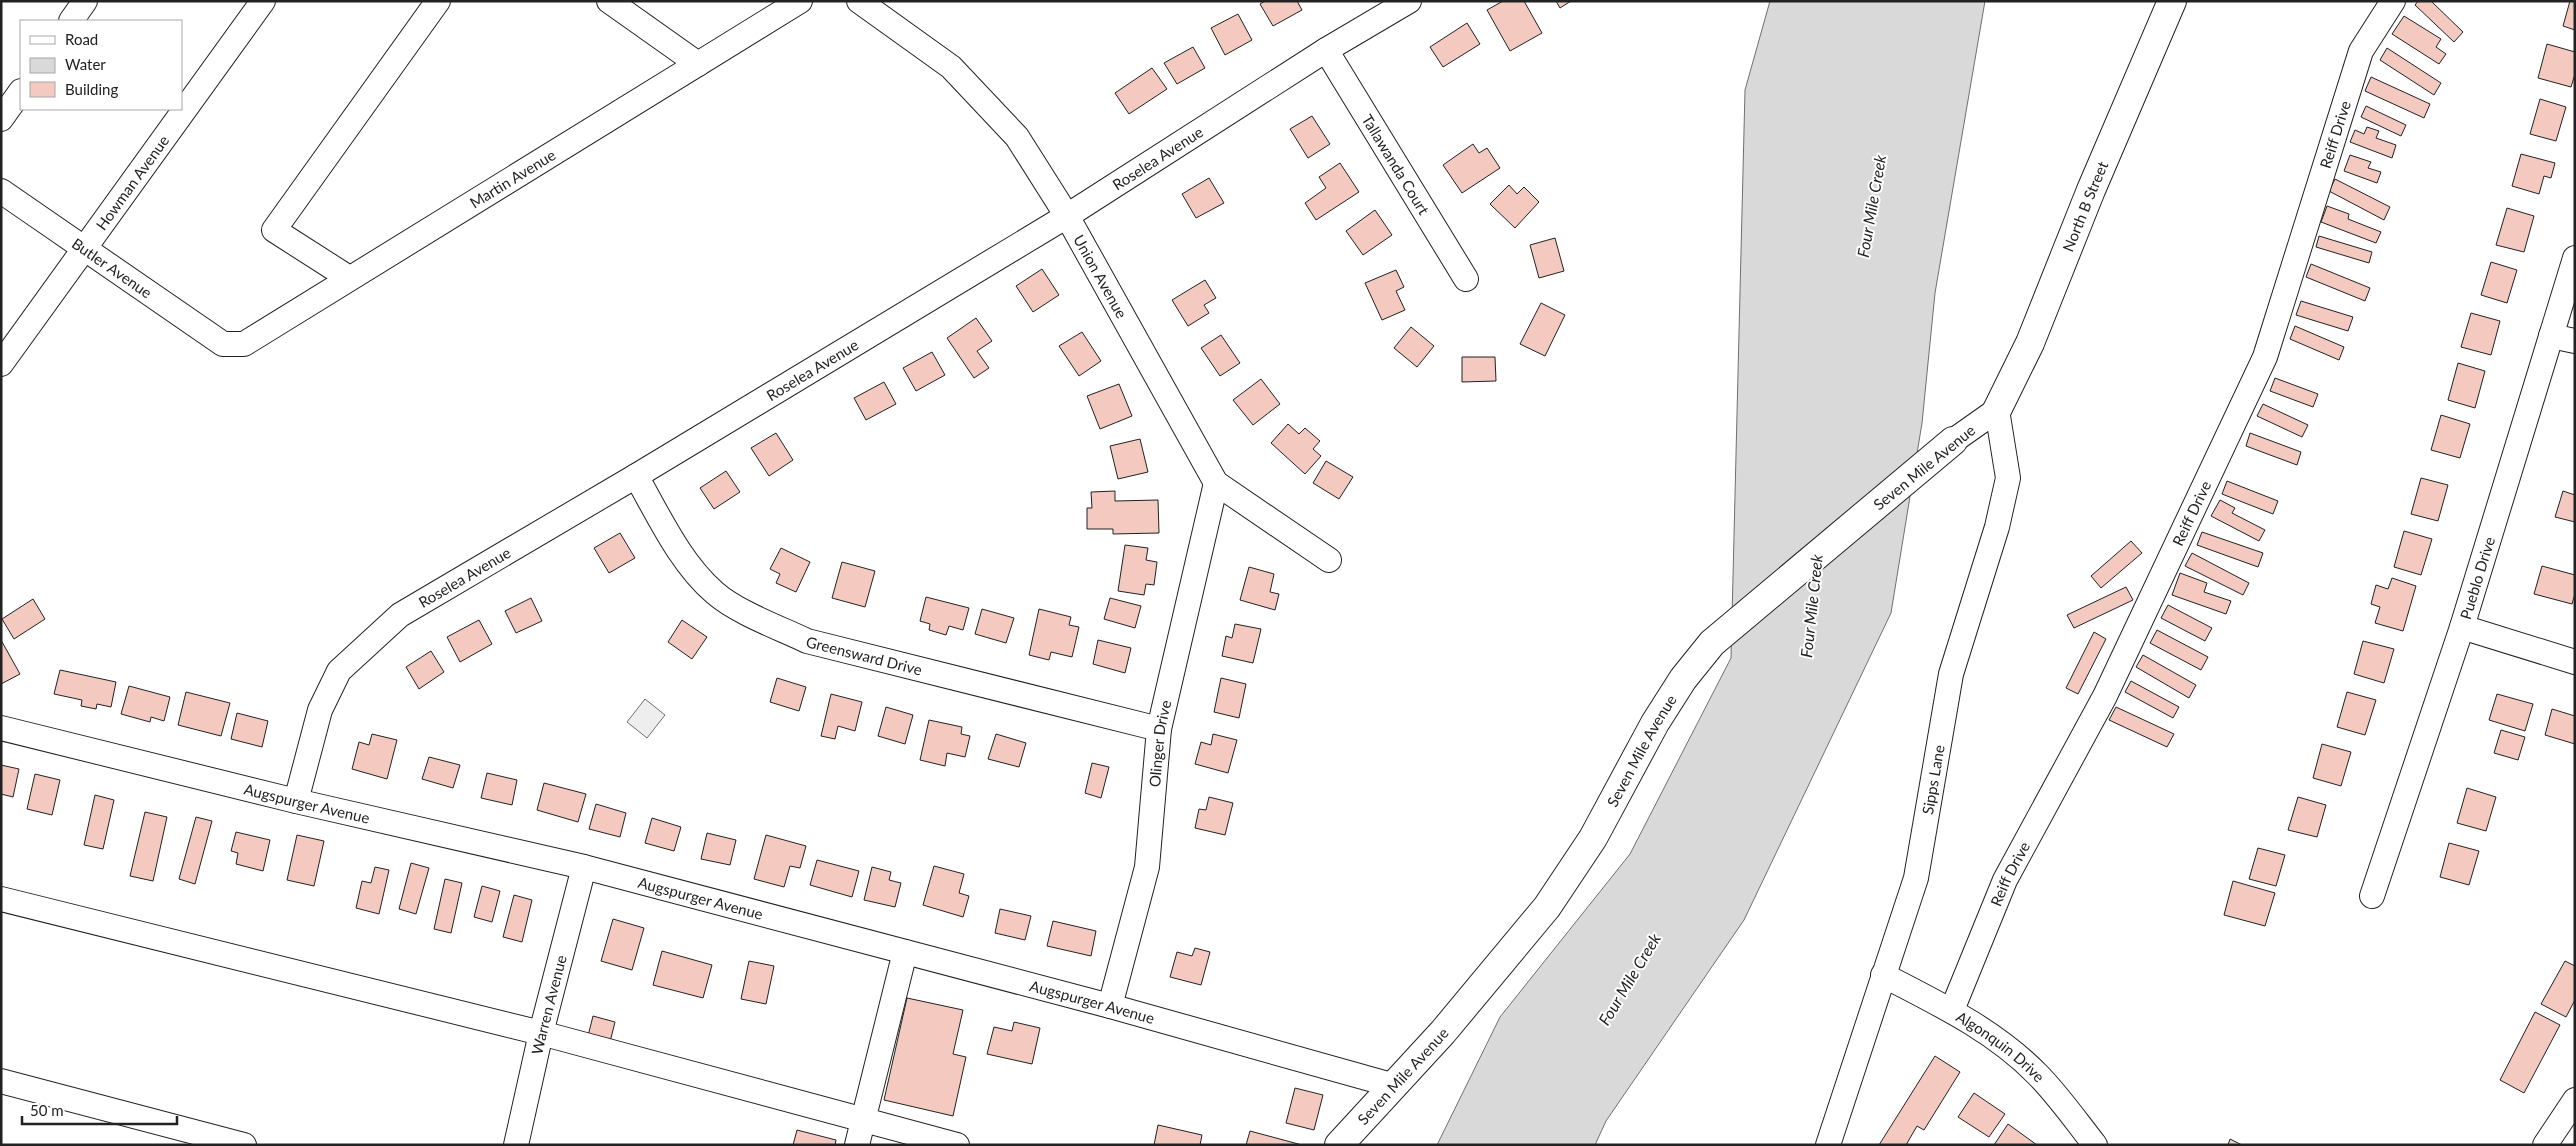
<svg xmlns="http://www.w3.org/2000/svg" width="2576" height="1146" font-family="Lato,sans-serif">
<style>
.green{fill:#eee;stroke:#6f6f6f}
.water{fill:#d9d9d9;stroke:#6f6f6f}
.building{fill:#f3c9c0;stroke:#222}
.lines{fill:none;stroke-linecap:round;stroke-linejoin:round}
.minor-casing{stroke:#222;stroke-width:26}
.major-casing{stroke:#222;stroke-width:30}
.minor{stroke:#fff;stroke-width:24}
.major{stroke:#fff;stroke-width:28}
.labels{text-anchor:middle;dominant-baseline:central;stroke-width:4;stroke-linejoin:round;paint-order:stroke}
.street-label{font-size:15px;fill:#222;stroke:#fff}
.water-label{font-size:16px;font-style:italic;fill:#222;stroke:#fff}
</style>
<rect width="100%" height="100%" fill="#fff"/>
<path class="green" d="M645,699L665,715L647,738L627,722Z"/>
<path class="water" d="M1770,1H1985L1935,293L1922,423L1891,613L1744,920L1606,1121L1595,1145H1437L1500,1017L1630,854L1731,658L1745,90Z"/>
<path class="building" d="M1265,1H1297L1302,10L1273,26L1260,4Z
M1503,1H1524L1542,33L1510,51L1487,10Z
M1556,1H1571L1560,8Z
M2418,1H2431L2463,32L2454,42L2415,5Z
M2570,1H2575V30L2563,26Z
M1238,14L1252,40L1225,55L1211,28Z
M2404,16L2441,39L2436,47L2446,54L2439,64L2392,34Z
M1467,23L1480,44L1443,67L1430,47Z
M2547,44L2575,52V74L2571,87L2538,78Z
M1193,47L1205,68L1177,84L1164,63Z
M2387,48L2441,83L2434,95L2380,60Z
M1152,68L1167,89L1129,114L1115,93Z
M2371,77L2430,104L2424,118L2365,91Z
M2540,99L2566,107L2556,141L2530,134Z
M2366,106L2406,125L2401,136L2361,117Z
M1312,116L1330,144L1308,158L1290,129Z
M2367,127L2379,131L2376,138L2396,145L2392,158L2350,142L2355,130L2364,134Z
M1473,144L1479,153L1487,148L1500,168L1462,193L1443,165Z
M2521,154L2555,163L2551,178L2544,176L2539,194L2512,186Z
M2350,155L2371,162L2368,168L2381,172L2377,183L2344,171Z
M1340,163L1359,192L1316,220L1305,203L1326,188L1319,177Z
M1209,178L1224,203L1196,218L1182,194Z
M2335,179L2390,207L2384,220L2329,191Z
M1509,185L1517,194L1524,187L1539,202L1515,228L1490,204Z
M2327,206L2349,214L2348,219L2381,232L2376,243L2321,222Z
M2507,208L2534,216L2524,252L2496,245Z
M1375,210L1392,235L1363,255L1346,231Z
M2319,236L2372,252L2369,263L2316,247Z
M1555,238L1564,271L1539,278L1530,245Z
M2491,262L2517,270L2507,303L2481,295Z
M2311,264L2370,288L2365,301L2306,277Z
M1042,269L1059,295L1033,312L1016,286Z
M1396,270L1404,287L1396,291L1405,310L1382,320L1365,283Z
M1205,280L1216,298L1204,305L1209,313L1188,326L1172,300Z
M2301,301L2353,317L2348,331L2296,315Z
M1541,303L1565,315L1545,356L1520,344Z
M2471,313L2500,321L2491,355L2461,347Z
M976,318L992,341L977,351L989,368L974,378L947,338Z
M2295,326L2344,347L2339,360L2290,339Z
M1411,327L1434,346L1417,367L1394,348Z
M1082,332L1101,361L1079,376L1059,346Z
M1221,335L1240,363L1220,376L1201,348Z
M932,352L945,375L916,391L903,368Z
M1462,357H1495L1496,381L1462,382Z
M2458,363L2485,371L2475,408L2448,400Z
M2275,378L2318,394L2313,407L2270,391Z
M1261,379L1280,404L1253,425L1233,400Z
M884,382L896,404L866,420L854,398Z
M1119,384L1132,416L1100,429L1087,396Z
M2263,404L2308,425L2302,437L2257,416Z
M2441,415L2470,424L2460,458L2431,450Z
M1288,424L1299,434L1305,428L1320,441L1313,449L1321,456L1305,474L1271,443Z
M776,433L793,460L769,476L751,448Z
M2250,433L2301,452L2297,465L2246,446Z
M1140,439L1148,472L1118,479L1110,446Z
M1326,461L1353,477L1339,499L1313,483Z
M726,471L740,492L714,509L700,488Z
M2421,478L2448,485L2438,521L2411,514Z
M2227,481L2278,501L2273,514L2222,494Z
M1115,491V501L1158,500L1159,533L1113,534V529H1087V508H1092L1091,492Z
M2563,491L2575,495V522L2555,517Z
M2220,500L2235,508L2232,513L2265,530L2259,541L2211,516Z
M2404,531L2432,539L2421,575L2394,567Z
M2202,532L2263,553L2258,567L2197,545Z
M620,533L635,558L609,573L594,548Z
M2131,541L2142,553L2101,588L2091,576Z
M1125,545L1148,548L1146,560L1157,562L1154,585L1146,584L1144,595L1118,591Z
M781,548L810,562L796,592L776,583L780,574L770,569Z
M2192,553L2249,583L2243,595L2185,566Z
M842,562L875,571L865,607L832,598Z
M2542,566L2575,575V594L2572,604L2534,594Z
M1249,567L1274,574L1270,592L1279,594L1275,610L1240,600Z
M2180,573L2207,583L2204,592L2231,601L2226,614L2172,595Z
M2392,578L2416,586L2403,631L2375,623L2380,607L2371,604L2376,585L2388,589Z
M2126,587L2133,600L2074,628L2067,615Z
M926,597L969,608L963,630L949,626L946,635L929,630L930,624L920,621Z
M531,598L542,621L516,633L505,611Z
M1110,598L1141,606L1135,628L1104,619Z
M33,599L45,619L14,639L2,619Z
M2168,605L2212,628L2205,641L2161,618Z
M982,609L1014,618L1006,643L975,634Z
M1039,609L1071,617L1069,625L1079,627L1072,657L1051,652L1049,660L1029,655Z
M479,620L492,644L460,662L447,637Z
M682,620L707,637L692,659L668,642Z
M1235,624L1261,629L1253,663L1222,656L1226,636L1232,638Z
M2157,630L2208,657L2201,670L2150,643Z
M2094,632L2106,639L2078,694L2066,688Z
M1,640L20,674L1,684Z
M1098,640L1131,648L1125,673L1093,664Z
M2363,641L2394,649L2384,683L2354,674Z
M431,651L444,672L419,689L406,667Z
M2143,655L2196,685L2189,698L2136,667Z
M60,670L116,682L111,707L97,704L96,709L81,706L82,700L54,694Z
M777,678L806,687L799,711L770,702Z
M1221,678L1246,684L1239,718L1214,712Z
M2131,681L2179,707L2173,718L2125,692Z
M129,686L170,697L164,721L151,717L150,722L121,714Z
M186,692L230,703L221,736L178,725Z
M2347,692L2376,700L2365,735L2337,727Z
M831,694L862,702L855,731L838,726L835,739L821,736Z
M2497,694L2533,704L2525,731L2489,720Z
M886,707L913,715L905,744L878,736Z
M2116,707L2174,734L2167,747L2109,720Z
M2552,709L2575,716V744L2545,735Z
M237,713L268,721L262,747L231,739Z
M929,720L962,727L961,734L970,736L965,757L947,753L945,766L920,760Z
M2501,730L2525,737L2518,760L2494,753Z
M372,734L397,740L387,779L352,769L359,742L369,745Z
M996,734L1026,743L1019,767L988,759Z
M1213,734L1237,740L1228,773L1195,764L1201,742L1211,745Z
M2322,744L2351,752L2341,786L2313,778Z
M429,757L460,765L453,788L422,779Z
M1092,763L1109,767L1101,798L1085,793Z
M1,765L19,769L13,797L1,794Z
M487,773L517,780L512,805L481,798Z
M35,774L60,780L52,815L27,809Z
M544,783L586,794L578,822L537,810Z
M2467,788L2496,797L2486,831L2457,823Z
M95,795L114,800L103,849L84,845Z
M1209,797L1233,803L1225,835L1195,828L1199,809L1206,810Z
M2298,797L2326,805L2317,837L2288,830Z
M596,804L626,813L620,837L589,829Z
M145,812L167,817L153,881L130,876Z
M196,817L212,821L195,884L179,879Z
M652,818L681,827L674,851L645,843Z
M236,832L270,840L263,871L236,864L238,853L231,851Z
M707,833L736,840L730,865L701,859Z
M297,835L324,841L314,886L287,880Z
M766,835L806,846L800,868L790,866L784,887L754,879Z
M2449,843L2479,851L2469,885L2440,877Z
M2258,848L2285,855L2276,886L2249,879Z
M817,860L859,871L852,897L810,885Z
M411,863L429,868L416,914L399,909Z
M934,866L964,874L959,893L969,896L963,917L923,905Z
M375,867L389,870L379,914L356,908L362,881L371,883Z
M872,867L891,872L889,880L901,883L895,907L864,900Z
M445,879L462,883L451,933L434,929Z
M2233,881L2275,893L2265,926L2224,915Z
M482,886L500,891L492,922L474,917Z
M514,895L532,900L522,942L503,937Z
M1000,909L1031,916L1025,940L995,933Z
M613,919L644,928L632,970L601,961Z
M1053,921L1096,931L1091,956L1047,946Z
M1195,948L1210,952L1201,985L1170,977L1177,952L1192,956Z
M662,951L712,965L703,998L653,985Z
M749,961L774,966L766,1004L741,999Z
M2565,961L2575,966V1000L2566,1017L2541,1004Z
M907,998L963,1010L953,1054L966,1057L953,1116L884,1100Z
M2535,1012L2560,1025L2524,1093L2500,1080Z
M593,1016L615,1022L608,1050L586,1044Z
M1014,1022L1040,1028L1032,1064L987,1054L994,1027L1012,1031Z
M1935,1056L1960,1072L1924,1130L1917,1126L1906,1145H1879Z
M1295,1088L1323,1095L1314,1130L1286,1123Z
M1974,1093L2005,1114L1989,1137L1958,1117Z
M2008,1124L2037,1145H1994Z
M1158,1125L1202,1135L1200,1145H1154Z
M797,1130L836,1140L835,1145H793Z
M1250,1131L1302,1145H1246Z
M2230,1139L2242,1145H2228Z"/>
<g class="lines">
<g class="minor-casing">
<g id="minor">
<path d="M609,1L698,64"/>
<path id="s1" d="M859,1L951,67L1017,137L1067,216L1216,483L1329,560"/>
<path d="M71,21L85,1"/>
<path id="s2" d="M1326,50L1466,279"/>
<path d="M1,119L21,91"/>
<path id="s3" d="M1,191L223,344H244L800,1"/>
<path d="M349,278L274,230L438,1"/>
<path d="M2551,336L2575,341"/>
<path id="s4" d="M1,364L263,1"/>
<path id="s5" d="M636,476C659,516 680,563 715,593C738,613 780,628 807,641L1159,729"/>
<path d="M2462,627L2575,662"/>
<path id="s6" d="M1,728L296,801L584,867L1110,1006L1395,1086"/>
<path id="s7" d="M296,801L320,710L339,671L400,615L636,476L1067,216L1326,50L1409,1"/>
<path id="s8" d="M2372,896L2462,627L2575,258"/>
<path d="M1,899L541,1033L957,1145"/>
<path id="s9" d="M1883,975C1937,1003 1994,1030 2037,1074C2058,1095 2076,1121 2095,1145"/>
<path id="s10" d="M1110,1006L1147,867L1159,729L1216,483"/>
<path id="s11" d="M1952,1010L2005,880L2105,696L2265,357L2361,51L2393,1"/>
<path d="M1,1081L244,1145"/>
<path id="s12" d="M516,1145L541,1033L584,867"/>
<path d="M857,1145L905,952"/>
<path id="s13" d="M1828,1145L1916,878L1951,674L1997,527L2008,478L1997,410L1953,441"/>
<path d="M2545,1145L2575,1100"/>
</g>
</g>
<g class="major-casing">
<g id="major">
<path id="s14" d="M1997,410L2030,343L2091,190L2172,1"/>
<path id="s15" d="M1339,1145L1443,1032L1547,907L1593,838L1655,723L1683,679L1712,643L1953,441"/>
</g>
</g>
<use href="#minor" class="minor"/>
<use href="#major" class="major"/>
</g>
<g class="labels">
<g class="street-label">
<text stroke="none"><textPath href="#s11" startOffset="958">Reiff Drive</textPath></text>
<text stroke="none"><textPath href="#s7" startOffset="1105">Roselea Avenue</textPath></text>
<text stroke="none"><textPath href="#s2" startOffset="134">Tallawanda Court</textPath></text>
<text stroke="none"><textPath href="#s3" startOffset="606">Martin Avenue</textPath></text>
<text stroke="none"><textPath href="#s4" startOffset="224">Howman Avenue</textPath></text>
<text stroke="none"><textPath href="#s14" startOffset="222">North B Street</textPath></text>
<text stroke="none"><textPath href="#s3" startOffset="135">Butler Avenue</textPath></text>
<text stroke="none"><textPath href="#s1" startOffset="372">Union Avenue</textPath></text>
<text stroke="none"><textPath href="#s7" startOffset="700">Roselea Avenue</textPath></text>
<text transform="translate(1924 467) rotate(-39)">Seven Mile Avenue</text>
<text stroke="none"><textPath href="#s11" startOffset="552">Reiff Drive</textPath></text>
<text stroke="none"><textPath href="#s7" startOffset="295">Roselea Avenue</textPath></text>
<text stroke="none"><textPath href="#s8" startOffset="335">Pueblo Drive</textPath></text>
<text stroke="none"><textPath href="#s5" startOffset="305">Greensward Drive</textPath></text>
<text stroke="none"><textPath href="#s10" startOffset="268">Olinger Drive</textPath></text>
<text stroke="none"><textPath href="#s15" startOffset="499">Seven Mile Avenue</textPath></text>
<text stroke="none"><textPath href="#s13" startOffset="381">Sipps Lane</textPath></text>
<text stroke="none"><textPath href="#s6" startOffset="315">Augspurger Avenue</textPath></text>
<text stroke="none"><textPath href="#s11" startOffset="148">Reiff Drive</textPath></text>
<text stroke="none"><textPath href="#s6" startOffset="720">Augspurger Avenue</textPath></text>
<text stroke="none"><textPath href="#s6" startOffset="1125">Augspurger Avenue</textPath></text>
<text stroke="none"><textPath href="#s12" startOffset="144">Warren Avenue</textPath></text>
<text stroke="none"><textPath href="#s9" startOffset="138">Algonquin Drive</textPath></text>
<text stroke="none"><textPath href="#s15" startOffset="94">Seven Mile Avenue</textPath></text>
</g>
<g class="water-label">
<text transform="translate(1871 206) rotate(-80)">Four Mile Creek</text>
<text transform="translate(1811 606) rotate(-84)">Four Mile Creek</text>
<text transform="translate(1629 979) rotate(-59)">Four Mile Creek</text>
</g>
</g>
<rect width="2576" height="1146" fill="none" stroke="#222222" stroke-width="5"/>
<rect x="20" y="20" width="162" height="90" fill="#ffffff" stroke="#a7a7a7"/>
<rect x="30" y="36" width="25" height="8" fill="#ffffff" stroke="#a7a7a7"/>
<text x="65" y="45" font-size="15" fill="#222222">Road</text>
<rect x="30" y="58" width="25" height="15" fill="#d9d9d9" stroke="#a7a7a7"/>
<text x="65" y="70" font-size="15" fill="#222222">Water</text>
<rect x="30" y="82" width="25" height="15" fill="#f3c9c0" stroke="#a7a7a7"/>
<text x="65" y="95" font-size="15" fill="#222222">Building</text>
<path d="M22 1116v8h155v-8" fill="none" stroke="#222222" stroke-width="2.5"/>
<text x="30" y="1116" font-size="15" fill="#222222" stroke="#ffffff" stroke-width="4" paint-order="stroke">50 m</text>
</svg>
